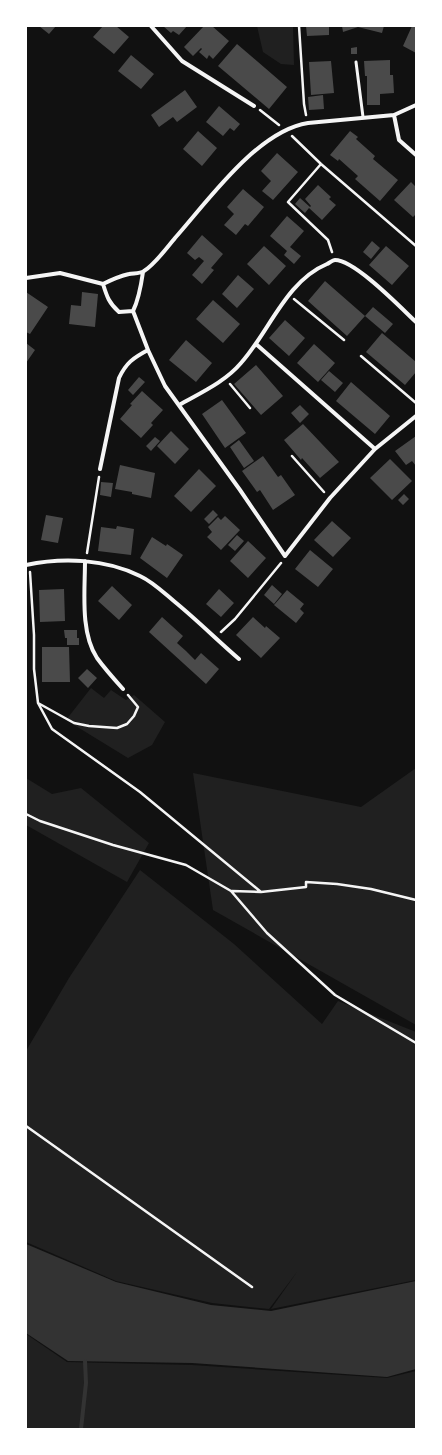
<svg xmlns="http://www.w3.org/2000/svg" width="442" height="1455" font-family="Signika,sans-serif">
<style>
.green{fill:#202020}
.water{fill:#333}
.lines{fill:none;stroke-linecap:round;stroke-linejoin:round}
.stream{stroke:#333;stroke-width:4}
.building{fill:#4a4a4a}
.path{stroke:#f5f5f5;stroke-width:2.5}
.service{stroke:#f5f5f5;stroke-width:3}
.minor{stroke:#f5f5f5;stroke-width:4}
</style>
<rect width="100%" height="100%" fill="#111"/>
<path class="green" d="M257,26H293L294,65L281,64L263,52Z
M91,688L104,698L111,690L126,700L134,695L165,722L152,745L128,758L66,720Z
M416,768V1025L213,910L193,773L361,807Z
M26,778L52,794L81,788L149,843L127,882L26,825Z
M140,870L234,944L322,1024L338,1001L416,1032V1280L271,1309L297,1272L331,1273L297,1272L269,1309L212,1303L116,1281L26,1242V1051L69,978Z
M26,1334L67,1362L192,1365L387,1378L416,1371V1429H26Z"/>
<path class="water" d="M26,1244L116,1282L211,1305L271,1311L416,1281V1369L387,1377L192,1363L68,1361L26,1333Z"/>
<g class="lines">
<path class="stream" d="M81,1429L86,1383L85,1361"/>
</g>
<path class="building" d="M39,26H56L49,34Z
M103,26H116L129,37L114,54L93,37Z
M163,26H187L179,35L173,31L171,33Z
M204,26H212L229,41L213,59L209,55L207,59L199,52L202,49L201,48L193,56L184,47Z
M306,26H329V35L307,36Z
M342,26H384L382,33L358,27L343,32Z
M412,26H416V53L403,46Z
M237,44L287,87L269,109L218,66Z
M357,47V54H351V48Z
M131,55L154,74L141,89L118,71Z
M390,60V75H393L394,93L380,94V105H367V76H365L364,61Z
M331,61L334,93L311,95L309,62Z
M185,90L197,107L177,122L173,117L159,127L151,115Z
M323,95L324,109L309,110L308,97Z
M219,106L240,124L234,131L230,128L223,136L206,122Z
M198,131L217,148L202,166L183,149Z
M350,131L358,137L356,139L375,156L373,159L398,180L380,201L355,179L358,176L339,159L338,161L330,155Z
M277,153L298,172L273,200L262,191L271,181L261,171Z
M411,182L416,187V214L413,217L394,200Z
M318,185L331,197L329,199L336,205L322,220L309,208L305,213L295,204L300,198L310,207L311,206L305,199Z
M243,189L264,207L248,226L245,224L236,235L224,225L234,214L227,207Z
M287,216L304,231L290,247L301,256L294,264L284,255L287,251L270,236Z
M202,235L223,254L211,268L214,270L202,284L192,275L204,261L199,257L195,260L187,253Z
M372,241L380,248L371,259L363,252Z
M264,246L286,266L269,285L247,264Z
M386,246L409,266L392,285L369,265Z
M238,275L254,289L237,308L222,294Z
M325,281L365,316L347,336L308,301Z
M26,292L48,307L30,334L26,332Z
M82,292L98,294L95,327L69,324L71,305L81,306Z
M213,300L240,324L223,343L196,319Z
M373,307L393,324L385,333L365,316Z
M285,320L305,338L289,356L269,338Z
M382,333L416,362V372L405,385L366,352Z
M186,340L212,363L196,382L169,360Z
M26,343L35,350L26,363Z
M314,344L335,363L318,382L297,363Z
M256,365L283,396L261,415L234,384Z
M329,371L343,383L335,392L321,380Z
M139,377L145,382L133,395L128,390Z
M351,382L390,416L375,434L336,401Z
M142,391L163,410L151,423L153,425L141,438L120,419L132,405L130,404Z
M222,400L246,433L225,448L202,414Z
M300,405L309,414L300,423L291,413Z
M303,424L339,462L320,478L302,458L301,460L284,440Z
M171,431L189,449L175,464L157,446Z
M416,436V466L412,461L406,465L395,451Z
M155,437L160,441L151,451L146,446Z
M239,440L254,461L244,468L230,447Z
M263,456L278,477L281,475L295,495L273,510L260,490L257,492L242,471Z
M390,459L412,481L392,500L370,478Z
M120,465L155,473L151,498L132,494V492L115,489Z
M199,469L216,486L191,512L174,496Z
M101,482L113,483L111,497L100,495Z
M404,494L409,499L403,505L398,500Z
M213,510L218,515L209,524L204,519Z
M46,515L63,518L58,543L41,540Z
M225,516L240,530L221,550L207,537L212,532L208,527L218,517L221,520Z
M332,521L351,538L333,557L314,540Z
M117,526L134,529L131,555L98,551L101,527L116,529Z
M237,535L244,541L235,551L228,545Z
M152,537L166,546L167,544L183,555L167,578L140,558Z
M248,541L266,558L248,578L230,561Z
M310,550L333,569L318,587L295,569Z
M272,585L282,594L274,604L264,595Z
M112,586L132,605L119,620L98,601Z
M64,589L65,621L40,622L39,590Z
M219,589L234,603L221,617L206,604Z
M287,590L304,604L300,609L304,613L296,623L274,605Z
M162,617L183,636L177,643L186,651L195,660L201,653L219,669L206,684L149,632Z
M253,617L265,628L266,626L280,638L261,658L236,635Z
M64,630H77V638H79V645H67V638H65Z
M42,647H69L70,682H42Z
M87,669L97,678L88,688L78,678Z"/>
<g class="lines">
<path class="path" d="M299,26L304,104L306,115
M260,110L279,125
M292,136L321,164L416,246
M321,164L288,202L328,240L332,252
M294,299L344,340
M361,356L416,403
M230,384L250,408
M292,456L324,492
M87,553L99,477
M30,572L34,635V669L38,703L52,729L140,792L261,892
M221,632L235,619L281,563
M38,703L74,723L89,726L117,728L127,724L134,716L138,707L128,695
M26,814L40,821L113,845L186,865L231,891L267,933L335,995L416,1043
M232,891L261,892L306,887V882L337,884L371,889L416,900
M26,1126L252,1287"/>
<path class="service" d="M356,62L363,117"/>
<path class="minor" d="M151,26L182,61L254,106
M394,115L399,140L416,155
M26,278L60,273L103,284C111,280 120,276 129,274C133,273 140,274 144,271C154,265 167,248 175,238C208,201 257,131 308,123L394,115L416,105
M103,284C107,297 109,303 119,312L133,311
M133,311L148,350L165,386L240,490L285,556L330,498L375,449L416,416
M133,311C139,299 141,286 143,272
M256,344L375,449
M179,405C200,393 225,382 241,363C269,332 286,281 327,264C329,263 333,260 335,260C355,260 401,308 416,322
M100,469L119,378C126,363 133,358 148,350
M85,561C85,591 80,632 97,658C105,669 114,679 123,689
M26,565C63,557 106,559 140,576C153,582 164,593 175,602C197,620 217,640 239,659"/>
</g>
<rect width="442" height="1455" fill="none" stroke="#ffffff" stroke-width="54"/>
</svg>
